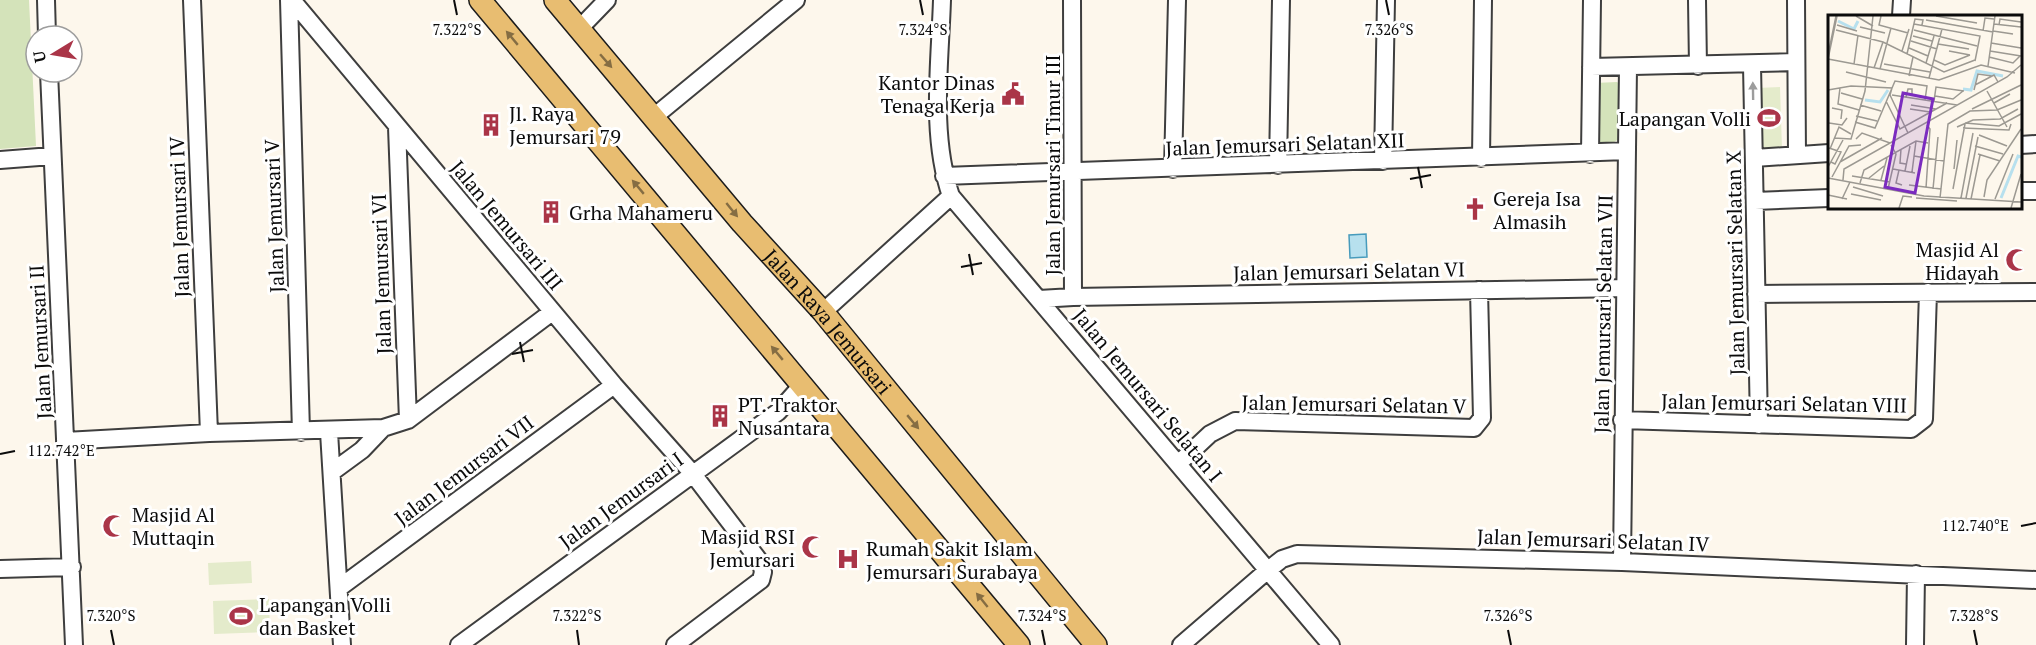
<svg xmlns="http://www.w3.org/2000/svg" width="2036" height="645" font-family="'PT Serif',serif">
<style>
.green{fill:#d4e3ba}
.pitch{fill:#e4ebcb}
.water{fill:#b7e0ee;stroke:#479bbc;stroke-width:1.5}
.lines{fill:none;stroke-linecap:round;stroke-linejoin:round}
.minor-casing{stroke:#3e3e3e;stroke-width:20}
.major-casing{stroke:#1c1c1c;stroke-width:24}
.minor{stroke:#fff;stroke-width:16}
.major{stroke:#e8bd71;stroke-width:21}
.oneway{fill:#856d43}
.oneway2{fill:#9d9d9d}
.ticks{fill:none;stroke:#0b0b0b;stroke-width:2}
.labels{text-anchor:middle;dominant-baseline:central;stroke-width:6;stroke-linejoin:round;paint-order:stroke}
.poi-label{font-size:20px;fill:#0b0b0b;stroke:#fff;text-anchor:start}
.street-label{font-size:20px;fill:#0b0b0b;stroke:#fff}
.inset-river{fill:none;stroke:#b7e0ee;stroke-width:3}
.inset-road{fill:none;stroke:#9c9992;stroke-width:1.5}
.view{fill:#7b2cbf;fill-opacity:0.15;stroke:#7b2cbf;stroke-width:3}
.inset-edge{fill:none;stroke:#0b0b0b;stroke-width:3}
.ticks-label{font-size:15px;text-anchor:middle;fill:#0b0b0b;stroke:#fff;stroke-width:6;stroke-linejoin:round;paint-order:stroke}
</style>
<rect width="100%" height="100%" fill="#fdf7ec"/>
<path class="green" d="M0,0H29L36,146L0,149Z
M1617,82L1620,84L1619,139L1606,147H1597L1595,83Z"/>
<path class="pitch" d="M1780,87L1782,149H1759L1757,88Z
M251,561L252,583L209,585L208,563Z
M269,599L270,632L214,634L213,601Z"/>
<path class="water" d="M1366,234L1367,257L1350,258L1349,235Z"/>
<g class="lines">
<g class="minor-casing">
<path id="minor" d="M46,0L47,36
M192,0L209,433
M289,0L301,432
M292,0L614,385L693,474L761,563L763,572L761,580L675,645
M942,0C940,64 930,135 951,196L1331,645
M1697,0L1698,66
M1796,0L1797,155
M1901,16L1902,0
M579,29L607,0
M1752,65L1759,425
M1591,67L1796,62
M49,72L74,645
M655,116L796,0
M397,127L408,420
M2020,145L2036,144
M1590,154L1592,0
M1481,158L1483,0
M1754,158L1829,153
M0,160L52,156
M1383,161L1386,0
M1278,165L1281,0
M1173,169L1177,0
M944,176L1627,151
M2020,191H2036
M1755,201L1829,198
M1756,294L2036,292
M1073,297L1625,288
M1039,299L1073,297L1072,0
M823,312L951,196
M1622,420L1911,429L1924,419L1928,292
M329,432L342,645
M65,441L209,433L383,428L408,420L552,312
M1178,464L1210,434L1235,421L1474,428L1482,418L1479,290
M332,472L362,450L383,428
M1622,562L1628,67
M0,569L72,567
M339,588L614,385
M459,645L778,412L803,384
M1181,645L1268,570L1282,559L1297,554L1622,562L2036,580
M1915,645L1916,574"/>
</g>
<g class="major-casing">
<g id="major">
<path d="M480,0L1019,645"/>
<path id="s1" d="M555,0L742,223L823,312L1096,645"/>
</g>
</g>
<use href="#minor" class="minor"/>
<use href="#major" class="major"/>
</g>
<defs><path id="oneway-solid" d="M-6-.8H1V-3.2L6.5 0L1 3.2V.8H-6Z" transform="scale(1.5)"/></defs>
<g class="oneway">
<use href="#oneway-solid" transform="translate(512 38) rotate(-130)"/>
<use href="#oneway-solid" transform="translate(606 61) rotate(49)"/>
<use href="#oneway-solid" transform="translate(638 187) rotate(-130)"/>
<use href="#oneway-solid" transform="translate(732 210) rotate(51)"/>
<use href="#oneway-solid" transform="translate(777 353) rotate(-130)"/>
<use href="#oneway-solid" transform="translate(913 422) rotate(50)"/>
<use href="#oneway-solid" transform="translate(982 600) rotate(-129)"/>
</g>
<use class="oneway2" href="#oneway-solid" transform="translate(1753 91) rotate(-91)"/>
<path class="ticks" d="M454,0L457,15M920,0L923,15M1386,0L1389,15M1418,167L1422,188M1410,179L1431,175M969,254L973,275M961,267L982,263M520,342L524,362M512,354L533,350M0,454L15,451M2021,526L2036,523M111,630L114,645M577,630L579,645M1042,630L1045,645M1508,630L1511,645M1974,630L1977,645"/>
<defs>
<g id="civic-bare" transform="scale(1.8)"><path d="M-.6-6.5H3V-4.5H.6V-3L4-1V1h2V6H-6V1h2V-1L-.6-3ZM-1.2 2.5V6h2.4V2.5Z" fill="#aa3548" stroke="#fff" stroke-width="2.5" paint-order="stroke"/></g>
<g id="stadium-bare" transform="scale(1.8)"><path d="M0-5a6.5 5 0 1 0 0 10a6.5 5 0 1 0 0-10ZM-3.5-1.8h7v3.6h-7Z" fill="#aa3548" stroke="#fff" stroke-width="2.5" paint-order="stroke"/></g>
<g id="building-bare" transform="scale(1.8)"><path d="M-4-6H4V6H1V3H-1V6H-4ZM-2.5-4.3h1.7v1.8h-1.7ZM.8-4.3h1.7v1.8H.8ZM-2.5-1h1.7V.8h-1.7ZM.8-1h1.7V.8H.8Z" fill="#aa3548" stroke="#fff" stroke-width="2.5" paint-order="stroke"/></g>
<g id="church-bare" transform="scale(1.8)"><path d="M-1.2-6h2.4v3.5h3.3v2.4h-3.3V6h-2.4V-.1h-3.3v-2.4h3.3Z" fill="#aa3548" stroke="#fff" stroke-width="2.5" paint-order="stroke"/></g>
<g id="mosque-bare" transform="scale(1.8)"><path d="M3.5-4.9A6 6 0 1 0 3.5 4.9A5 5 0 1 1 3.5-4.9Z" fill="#aa3548" stroke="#fff" stroke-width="2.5" paint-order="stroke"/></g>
<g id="hospital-bare" transform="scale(1.8)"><path d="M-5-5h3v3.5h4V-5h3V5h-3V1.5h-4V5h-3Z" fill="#aa3548" stroke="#fff" stroke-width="2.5" paint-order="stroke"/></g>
</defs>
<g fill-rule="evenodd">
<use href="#civic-bare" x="1013" y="94"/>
<use href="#stadium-bare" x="1769" y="118"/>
<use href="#building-bare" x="491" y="125"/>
<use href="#church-bare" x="1475" y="209"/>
<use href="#building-bare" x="551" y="212"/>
<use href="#mosque-bare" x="2017" y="260"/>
<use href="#building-bare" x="720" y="416"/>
<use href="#mosque-bare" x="114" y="526"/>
<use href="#mosque-bare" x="813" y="547"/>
<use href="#hospital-bare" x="848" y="559"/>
<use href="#stadium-bare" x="241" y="616"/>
</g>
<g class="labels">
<g class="poi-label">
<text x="995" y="82" text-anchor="end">Kantor Dinas<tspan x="995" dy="23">Tenaga Kerja</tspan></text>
<text x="509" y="113">Jl. Raya<tspan x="509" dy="23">Jemursari 79</tspan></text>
<text x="1751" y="118" text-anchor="end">Lapangan Volli</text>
<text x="1493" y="198">Gereja Isa<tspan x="1493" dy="23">Almasih</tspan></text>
<text x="569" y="212">Grha Mahameru</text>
<text x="1999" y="249" text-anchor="end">Masjid Al<tspan x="1999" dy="23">Hidayah</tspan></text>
<text x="738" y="404">PT. Traktor<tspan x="738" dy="23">Nusantara</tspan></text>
<text x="132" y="514">Masjid Al<tspan x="132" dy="23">Muttaqin</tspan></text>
<text x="795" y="536" text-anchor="end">Masjid RSI<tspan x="795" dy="23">Jemursari</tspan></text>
<text x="866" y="548">Rumah Sakit Islam<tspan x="866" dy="23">Jemursari Surabaya</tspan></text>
<text x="259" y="604">Lapangan Volli<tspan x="259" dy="23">dan Basket</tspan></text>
</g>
<g class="street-label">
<text transform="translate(1285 144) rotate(-2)">Jalan Jemursari Selatan XII</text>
<text transform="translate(1052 165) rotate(-90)">Jalan Jemursari Timur III</text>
<text transform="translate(274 216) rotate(-92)">Jalan Jemursari V</text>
<text transform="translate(179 217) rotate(-92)">Jalan Jemursari IV</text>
<text transform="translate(507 225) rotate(50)">Jalan Jemursari III</text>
<text transform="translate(1735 263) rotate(-91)">Jalan Jemursari Selatan X</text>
<text transform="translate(1349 271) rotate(-1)">Jalan Jemursari Selatan VI</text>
<text transform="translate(381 274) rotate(-92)">Jalan Jemursari VI</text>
<text transform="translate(1603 314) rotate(-89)">Jalan Jemursari Selatan VII</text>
<text stroke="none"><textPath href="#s1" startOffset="422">Jalan Raya Jemursari</textPath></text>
<text transform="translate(40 342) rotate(-93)">Jalan Jemursari II</text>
<text transform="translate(1148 395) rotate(50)">Jalan Jemursari Selatan I</text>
<text transform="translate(1784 403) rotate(1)">Jalan Jemursari Selatan VIII</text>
<text transform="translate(1354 404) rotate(1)">Jalan Jemursari Selatan V</text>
<text transform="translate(464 470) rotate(-37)">Jalan Jemursari VII</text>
<text transform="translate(621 500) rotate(-36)">Jalan Jemursari I</text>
<text transform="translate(1593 540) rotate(2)">Jalan Jemursari Selatan IV</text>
</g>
</g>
<g transform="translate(1828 15)">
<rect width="194" height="194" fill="#fdf7ec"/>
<path class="inset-river" d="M10,6L26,14L30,6M135,74L143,75L149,56L175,61M37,85L52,87L60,75M173,183L190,141L193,142"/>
<path class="inset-road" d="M28,1L45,11M53,1L51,10L80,18M108,1L149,8M98,5L165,17M86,9L152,21L147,46M166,9L193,12M9,10L29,16M171,10L172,4L193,7M32,12L57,18M8,15L55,27L116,57L147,45M86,15L149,31M155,16L157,3L166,4M165,16L185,19M85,21L104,26M83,26L109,34M163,28L193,33M110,29L141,34M81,33L100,41M74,36L81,14M121,36L142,40M162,36L193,41M79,39L87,4L95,5L94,10M0,40L8,1M161,42L185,48L192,41M0,44L111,65L153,50L187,58M0,44L9,1M106,45L117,50L142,40M98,48L106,21M26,49L30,20M56,49L102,57M160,51L167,1M46,53L55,27M52,54L63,13M18,57L58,67M81,61L85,42M101,63L114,14M147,70L166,60L170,67M12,73L10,89L31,95M0,75L23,71L64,73L62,80L80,118M146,75L150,59L164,61M159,76L179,112M13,78L34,84M64,80L129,90M107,81L125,84L135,76M78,82L80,74H84V80M58,86L72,114L119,88M106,86L108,72L136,76M166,88L182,79M32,90L53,96M83,90L108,94M4,93L14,95L13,104M82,94L102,97M144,94L193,70M28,101L49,106M27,107L47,113L67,66L99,71L97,85M1,108L14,110L19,103M137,108L171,111L193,99M129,112L145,105L172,104L190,94M135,113L181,115L183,109M151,120L179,131M6,123L23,124L37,76L45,1M28,124L34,118L62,128M147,131L175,139M1,133L13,137L7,149L3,147M2,134L11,112L23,119M73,134L72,148L78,149M150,139L172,146M86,141L116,146M12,147L54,123M0,152L15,125M65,154L87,158M126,154L129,125M71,155L68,168L74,170M77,156L82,131M84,157L88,126M24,161L62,167M4,162L21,131L33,130M0,163L96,181L193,187M41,163L56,151M15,165L16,154L179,62L193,50M53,165L59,143M32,168L36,155L88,126L100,128M81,170L113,174M25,172L55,181M98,173L102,114L99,110M60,174L68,139L63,130M105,174L110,122M125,174L137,109M23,179L53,185M0,180L19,184M156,182L159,165L193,114M88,183L129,186M112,183L120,109L142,96L169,95L193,85M133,183L145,118M138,183L150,122M14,184L22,167M143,184L152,140M167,184L185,139M71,193L75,181L84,182M183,193L193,159"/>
<path class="view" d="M75,78L105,84L87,178L57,172Z"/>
<rect width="194" height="194" class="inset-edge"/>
</g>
<g class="ticks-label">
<text x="457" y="35">7.322°S</text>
<text x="923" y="35">7.324°S</text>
<text x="1389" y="35">7.326°S</text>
<text x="61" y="456">112.742°E</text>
<text x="1975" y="531">112.740°E</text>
<text x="111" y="621">7.320°S</text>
<text x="577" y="621">7.322°S</text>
<text x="1042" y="621">7.324°S</text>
<text x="1508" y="621">7.326°S</text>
<text x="1974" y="621">7.328°S</text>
</g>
<g transform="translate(54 54) rotate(259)"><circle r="28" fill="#ffffff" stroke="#9d9d9d" stroke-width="1.5"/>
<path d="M0-4.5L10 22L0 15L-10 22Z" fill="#aa3548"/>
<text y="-9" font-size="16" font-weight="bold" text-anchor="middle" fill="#0b0b0b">U</text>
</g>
</svg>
